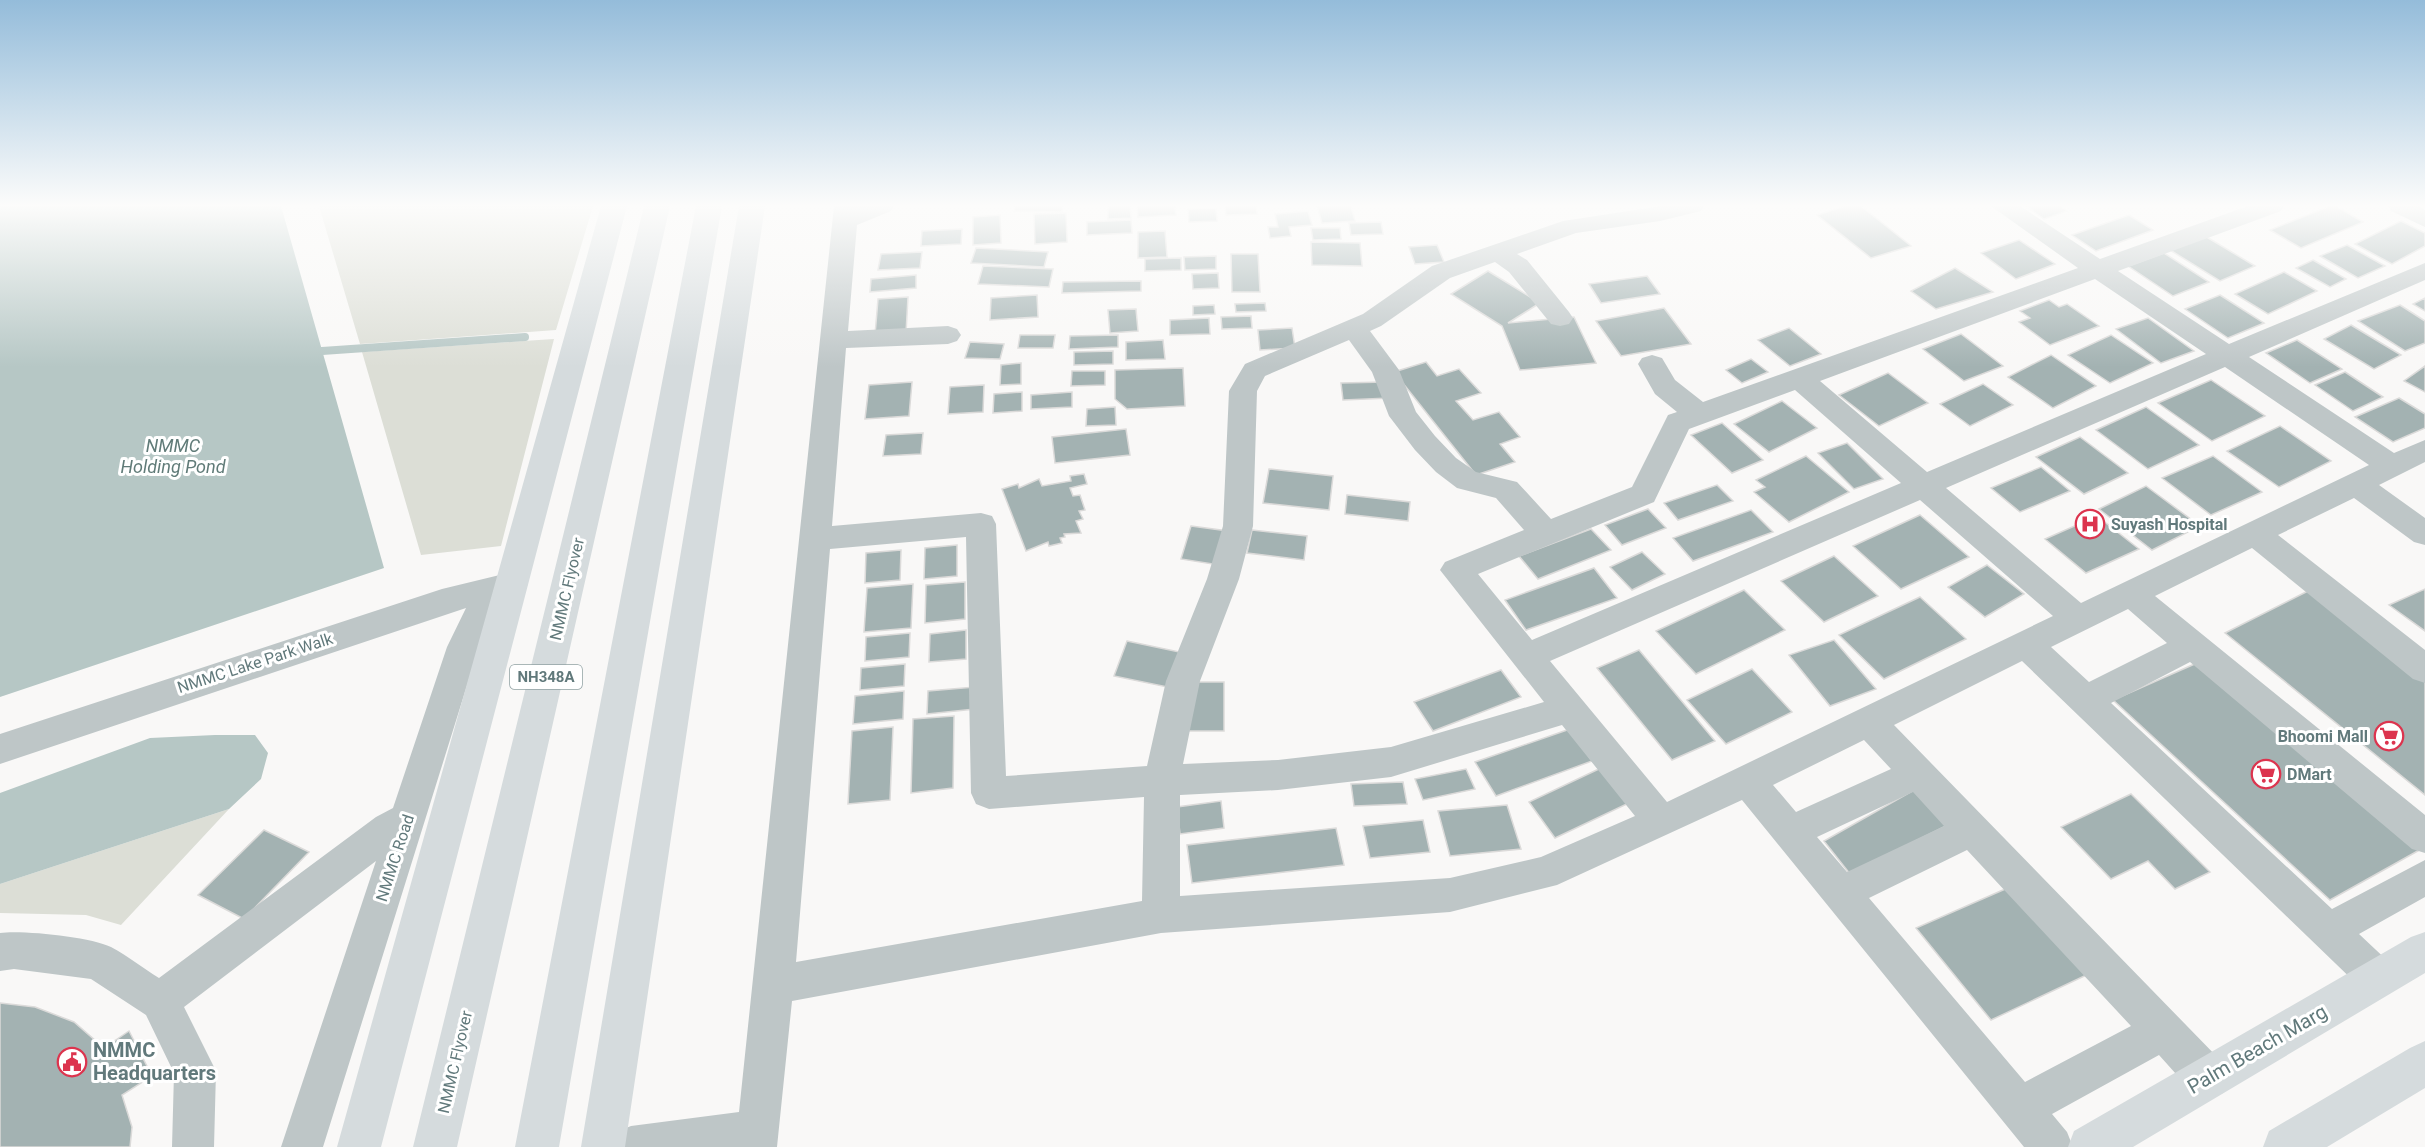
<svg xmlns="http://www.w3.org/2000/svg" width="2425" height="1147" font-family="Roboto,sans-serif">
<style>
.green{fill:#dcded6}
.water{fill:#b6c7c5}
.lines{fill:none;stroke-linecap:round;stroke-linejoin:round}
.stream{stroke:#b6c7c5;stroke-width:8}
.building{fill:#a3b2b2;stroke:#dbdad9;stroke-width:1.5}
.minor{fill:#bec6c7;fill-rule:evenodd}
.major{fill:#d5dbdd;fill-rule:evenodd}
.highway{fill:#d5dbdd;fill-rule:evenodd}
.labels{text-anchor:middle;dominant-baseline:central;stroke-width:6;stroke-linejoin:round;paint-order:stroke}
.shield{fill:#fff;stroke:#90a1a3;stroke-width:1.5}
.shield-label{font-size:15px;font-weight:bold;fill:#61797b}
.poi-label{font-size:16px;font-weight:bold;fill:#61797b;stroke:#fff;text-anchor:start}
.street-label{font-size:16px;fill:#61797b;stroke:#fff}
.water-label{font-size:18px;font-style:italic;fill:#607b78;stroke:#fff}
.near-street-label{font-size:20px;fill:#61797b;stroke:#fff}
.near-poi-label{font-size:20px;font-weight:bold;fill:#61797b;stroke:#fff;text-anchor:start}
</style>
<rect width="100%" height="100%" fill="#f9f8f7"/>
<path class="green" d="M319,206H593L556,330L360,344Z
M554,339L501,546L421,555L362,352Z
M229,809L121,925L86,915L0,913V884Z"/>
<path class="water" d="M0,206H281L384,568L0,697Z
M215,735H255L268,753L261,779L229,809L0,884V793L150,738Z"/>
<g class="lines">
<path class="stream" d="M322,351L525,337"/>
</g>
<path class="building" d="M1015,206H1063L1062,212L1014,211Z
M1108,206H1130L1131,218L1108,219Z
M1137,206H1175L1176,215L1138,217Z
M1225,206H1256L1257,214L1226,215Z
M1317,206H1351L1355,221L1322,223Z
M1845,206H1861L1911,246L1871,258L1817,215Z
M2026,206H2060L2067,211L2044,219Z
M2330,206H2336L2363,222L2301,248L2270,230Z
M1216,208L1217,221L1189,222L1188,209Z
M1308,211L1312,225L1289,227L1291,236L1270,238L1268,227H1278L1275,214Z
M1066,213L1067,242L1035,244L1034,214Z
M1000,215L1001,243L973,245V217Z
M2129,215L2153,230L2096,251L2072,235Z
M1131,220L1132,233L1087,235V222Z
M2401,221L2425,233V246L2392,264L2355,244Z
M1381,222L1383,234L1351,235L1349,223Z
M1311,228H1340L1341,239L1313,240Z
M962,229L961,244L921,246L922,231Z
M1165,231L1167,257L1138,258V232Z
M2205,236L2255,266L2220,281L2170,250Z
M2019,240L2055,264L2016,279L1981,253Z
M1311,242L1360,243L1362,266L1312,265Z
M1437,245L1444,262L1415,264L1409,247Z
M2347,245L2385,266L2358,278L2320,256Z
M976,248L1048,252L1044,267L971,263Z
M922,252L920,268L878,270L881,254Z
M2164,253L2209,282L2173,296L2128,266Z
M1231,254H1258L1260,292H1232Z
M1216,256V269L1185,270L1184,257Z
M1181,258V270L1145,271V259Z
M2313,260L2346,279L2330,287L2296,268Z
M983,266L1053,269L1049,287L978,284Z
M1955,268L1993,292L1936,309L1911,291Z
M1488,271L1540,303L1508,323L1574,317L1596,363L1520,370L1502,326L1451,294Z
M2284,272L2317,291L2268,314L2235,294Z
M1218,273L1219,288L1193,289L1192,274Z
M916,275V288L870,292L871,279Z
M1647,276L1660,294L1601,303L1589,284Z
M1141,281V291L1062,293L1063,282Z
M1037,295L1038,317L990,320L991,298Z
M2220,295L2264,323L2228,338L2185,309Z
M908,297L906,333L875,335L878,299Z
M2425,298V311L2413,304Z
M2049,300L2059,307L2067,304L2099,326L2050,345L2019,322L2030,318L2020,311Z
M1265,303L1266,311L1236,312L1235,304Z
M1214,305L1215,314L1193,315V306Z
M2400,305L2425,321V343L2405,351L2358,321Z
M1664,308L1691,344L1621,356L1596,321Z
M1136,309L1138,331L1110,333L1108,310Z
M1251,316L1252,328L1222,329L1221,317Z
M1209,318L1210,334L1170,335V320Z
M2148,318L2194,351L2161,363L2116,329Z
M2351,325L2401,355L2374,369L2324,339Z
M1292,328L1295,348L1260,350L1258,330Z
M1789,328L1821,354L1790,366L1758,340Z
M1961,334L2003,366L1964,381L1923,349Z
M1020,335H1055L1053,348H1018Z
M1118,335V347L1069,349L1070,336Z
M2111,335L2153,363L2110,383L2068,355Z
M1163,340L1165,359L1126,360V342Z
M2297,340L2342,369L2310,383L2266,353Z
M970,342L1004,344L1000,359L965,358Z
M1113,351V364L1074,365V352Z
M2051,355L2096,386L2053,408L2008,377Z
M1751,359L1768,372L1742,383L1726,370Z
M1426,362L1437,376L1459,369L1481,393L1456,401L1473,420L1499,412L1520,437L1500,444L1515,462L1476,475L1394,372Z
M1021,363V384L1000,385L1001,365Z
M2425,366V392L2404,381Z
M1183,368L1185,406L1127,409L1115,399V370Z
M1072,371H1105V385L1071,386Z
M2345,372L2383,397L2353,411L2315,385Z
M1888,373L1928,403L1879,426L1839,395Z
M2211,380L2265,416L2212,441L2158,403Z
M912,382L909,416L865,419L869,385Z
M1386,382L1390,398L1343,400L1341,383Z
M1983,384L2013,405L1970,426L1940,404Z
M984,385L983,412L948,414L950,387Z
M1022,392V411L993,413L994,394Z
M1072,392V407L1031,409V395Z
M2399,398L2425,414V428L2393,442L2355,417Z
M1782,401L1817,428L1769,452L1734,424Z
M1115,407L1116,425L1086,426L1087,409Z
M2146,407L2199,445L2148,469L2096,430Z
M1722,423L1763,460L1732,473L1691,435Z
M2280,426L2331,461L2279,487L2227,451Z
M1126,429L1130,455L1055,463L1052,437Z
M923,433L921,454L883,456L886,435Z
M2080,437L2128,473L2084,494L2036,457Z
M1847,443L1883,479L1854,489L1818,453Z
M1806,456L1849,492L1789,522L1754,492L1765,487L1756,480Z
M2213,456L2262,492L2211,515L2162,478Z
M2041,467L2070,491L2020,512L1991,488Z
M1269,469L1333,476L1329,510L1263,503Z
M1084,474L1087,484L1070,488L1073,496L1080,495L1085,510L1079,511L1083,519L1076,521L1081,533L1064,534L1065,537L1060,538L1062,543L1049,546L1048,542L1026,551L1002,489L1018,484L1019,488L1039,479L1042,486L1071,481L1070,476Z
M1717,485L1733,501L1678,520L1664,503Z
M2146,486L2200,526L2152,550L2099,509Z
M1347,495L1410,502L1408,521L1345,514Z
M1648,509L1666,528L1622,545L1605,525Z
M1751,510L1773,532L1693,561L1673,538Z
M1920,515L1969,557L1901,589L1853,546Z
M2097,516L2139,549L2086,573L2045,539Z
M1191,526L1228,531L1219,565L1181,559Z
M1591,529L1611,550L1538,579L1519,556Z
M1252,530L1307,536L1304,560L1247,553Z
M957,545V576L924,579L925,548Z
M901,550L900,580L865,583L866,553Z
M1642,552L1665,574L1632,590L1610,567Z
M1834,556L1878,596L1824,622L1781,581Z
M1987,565L2024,594L1985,617L1948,587Z
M1594,568L1617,598L1526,630L1505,600Z
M965,582V619L925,623L926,585Z
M913,584L911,628L864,632L867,588Z
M2425,589V631L2389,605Z
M1744,590L1785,630L1696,674L1656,631Z
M2310,590L2425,677V795L2225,633Z
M1920,597L1966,639L1884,679L1839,635Z
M966,630V659L929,662L930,634Z
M910,633L909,657L865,661L866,637Z
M1834,640L1876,689L1830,706L1789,655Z
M1127,641L1189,654L1177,689L1114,676Z
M1639,650L1715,741L1672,760L1597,668Z
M2206,659L2423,848L2330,900L2113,700Z
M905,664L904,686L860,690L861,668Z
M1752,669L1792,712L1726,744L1687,700Z
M1501,670L1521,697L1433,731L1414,702Z
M1183,682H1224V731H1182Z
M975,687V709L927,714L928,691Z
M904,691L903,719L853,724L855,696Z
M954,716L953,788L911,793L913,719Z
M893,727L890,800L848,804L852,731Z
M1570,729L1592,761L1496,796L1475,762Z
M1603,767L1631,802L1555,838L1529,802Z
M1466,769L1475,789L1423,800L1415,779Z
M1403,782L1407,804L1354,806L1351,784Z
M1921,786L1954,822L1850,874L1824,841Z
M2131,794L2210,872L2175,889L2148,861L2111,879L2061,827Z
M1221,801L1224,828L1180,834L1177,807Z
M1507,805L1521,849L1450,856L1438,811Z
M1423,820L1430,852L1370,858L1363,826Z
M1336,828L1344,865L1192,883L1187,845Z
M264,830L309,852L244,919L198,895Z
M2019,883L2095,971L1991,1020L1916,928Z
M0,1003L35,1007L74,1022L104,1048L129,1031L152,1076L122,1095L132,1127L130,1147H0Z"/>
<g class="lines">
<path class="minor" d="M834,206H894L891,211L857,225L848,331L948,326L957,329L961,335L957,341L948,344L846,348L832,526L981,513L992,516L996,524L1006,776L1147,766L1166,681L1207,579L1223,526L1229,391L1245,364L1363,314L1432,266L1563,221L1661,206H1704L1701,211L1660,221L1576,233L1517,254L1527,260L1569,312L1573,318L1569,324L1560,326L1551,324L1509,272L1495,262L1450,278L1381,326L1370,331L1399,370L1416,412L1435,436L1456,458L1476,472L1517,482L1551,519L1632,487L1668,415L1677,412L1655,394L1638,364L1642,358L1652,355L1662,358L1675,380L1703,402L2078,268L1991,206H2020L2100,259L2248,206H2284L2281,211L2118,271L2229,344L2425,263V280L2249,357L2394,453L2425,440V462L2379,485L2425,518V545L2414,542L2354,498L2278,535L2425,650V683L2413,679L2252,548L2155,596L2425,815V853L2412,849L2190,662L2111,703L2332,909L2425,860V897L2359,934L2392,965L2398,978L2392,991L2378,997L2364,991L2022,661L1894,725L2223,1063L2229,1078L2223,1093L2208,1099L2193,1093L2159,1055L2052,1114L2067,1132L2073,1147H2024L1742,800L1557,885L1450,912L1161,933L792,1001L777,1147H610L616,1132L631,1126L739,1112ZM2095,279L2206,354L1927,472L1820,381ZM1349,340L1372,372L1389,416L1415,450L1436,472L1457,488L1496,498L1524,530L1445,562L1440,570L1544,702L1391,747L1278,760L1183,764L1200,681L1239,579L1253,526L1257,391L1265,376ZM2225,367L2369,465L2081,603L1946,488ZM1795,390L1901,483L1532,640L1478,574L1654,502L1689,429ZM1920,500L2053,616L1667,802L1550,661ZM966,537L971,793L976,804L989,809L1144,797L1142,901L796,962L830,549ZM2128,609L2167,643L2089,682L2051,647ZM1562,725L1635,816L1541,857L1450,878L1180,896V795L1278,790L1391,777ZM1864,740L1891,769L1796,812L1773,785ZM1913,792L1944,826L1847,872L1817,837ZM1967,850L2131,1026L2025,1082L1869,898Z
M2388,206H2419L2425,210V227L2391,211Z
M512,572L523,575L528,584L523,593L496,613L479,647L323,1147H281L376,861L184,1007L216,1071L214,1147H172L174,1073L146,1015L91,979L14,969L0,971V933C23,930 90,937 111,947C128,956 143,968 159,978L376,817L393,808L447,647L466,608L0,764V734L442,589Z"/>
<path class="major" d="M2425,932V973L2133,1147H2068L2074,1131L2411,937Z
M2425,1041V1088L2327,1147H2263L2269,1131L2410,1048Z"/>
<path class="highway" d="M601,206H627L381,1147H337Z
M644,206H670L457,1147H413Z
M696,206H722L559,1147H515Z
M739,206H765L625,1147H581Z"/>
</g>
<linearGradient id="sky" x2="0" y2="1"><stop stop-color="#94bcda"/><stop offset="0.56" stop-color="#fcfcfb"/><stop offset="1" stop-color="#fcfcfb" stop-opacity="0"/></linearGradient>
<rect width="2425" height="367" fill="url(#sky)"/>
<defs>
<g id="hospital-ring" transform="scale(1.5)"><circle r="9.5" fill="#fff" stroke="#dc344e" stroke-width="1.5"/><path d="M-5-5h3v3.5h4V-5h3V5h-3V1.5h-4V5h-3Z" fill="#dc344e"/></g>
<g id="supermarket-ring" transform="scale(1.5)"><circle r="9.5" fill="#fff" stroke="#dc344e" stroke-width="1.5"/><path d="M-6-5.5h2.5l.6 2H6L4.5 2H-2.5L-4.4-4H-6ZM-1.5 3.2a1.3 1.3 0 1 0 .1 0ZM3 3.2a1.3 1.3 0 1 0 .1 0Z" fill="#dc344e"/></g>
<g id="civic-ring" transform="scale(1.5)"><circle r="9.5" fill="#fff" stroke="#dc344e" stroke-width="1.5"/><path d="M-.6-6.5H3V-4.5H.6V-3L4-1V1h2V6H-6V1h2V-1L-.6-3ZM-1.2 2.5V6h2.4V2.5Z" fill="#dc344e"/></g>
</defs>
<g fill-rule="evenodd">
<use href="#hospital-ring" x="2090" y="524"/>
<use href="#supermarket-ring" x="2389" y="736"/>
<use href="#supermarket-ring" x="2266" y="774"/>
<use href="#civic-ring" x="72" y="1062"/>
</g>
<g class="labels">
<rect class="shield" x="510" y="665" width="72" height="24" rx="4.5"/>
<g class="shield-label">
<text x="546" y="677">NH348A</text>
</g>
<g class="poi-label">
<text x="2111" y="524">Suyash Hospital</text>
<text x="2368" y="736" text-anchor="end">Bhoomi Mall</text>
<text x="2287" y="774">DMart</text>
</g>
<g class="street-label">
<text transform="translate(567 589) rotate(-77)">NMMC Flyover</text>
<text transform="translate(255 663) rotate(-18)">NMMC Lake Park Walk</text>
<text transform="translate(395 858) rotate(-72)">NMMC Road</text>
<text transform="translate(455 1062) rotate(-77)">NMMC Flyover</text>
</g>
<g class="water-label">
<text x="173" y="445">NMMC<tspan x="173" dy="21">Holding Pond</tspan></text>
</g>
<g class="near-street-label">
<text transform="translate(2257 1049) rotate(-30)">Palm Beach Marg</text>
</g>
<g class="near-poi-label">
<text x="93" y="1050">NMMC<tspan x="93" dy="23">Headquarters</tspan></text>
</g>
</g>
</svg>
